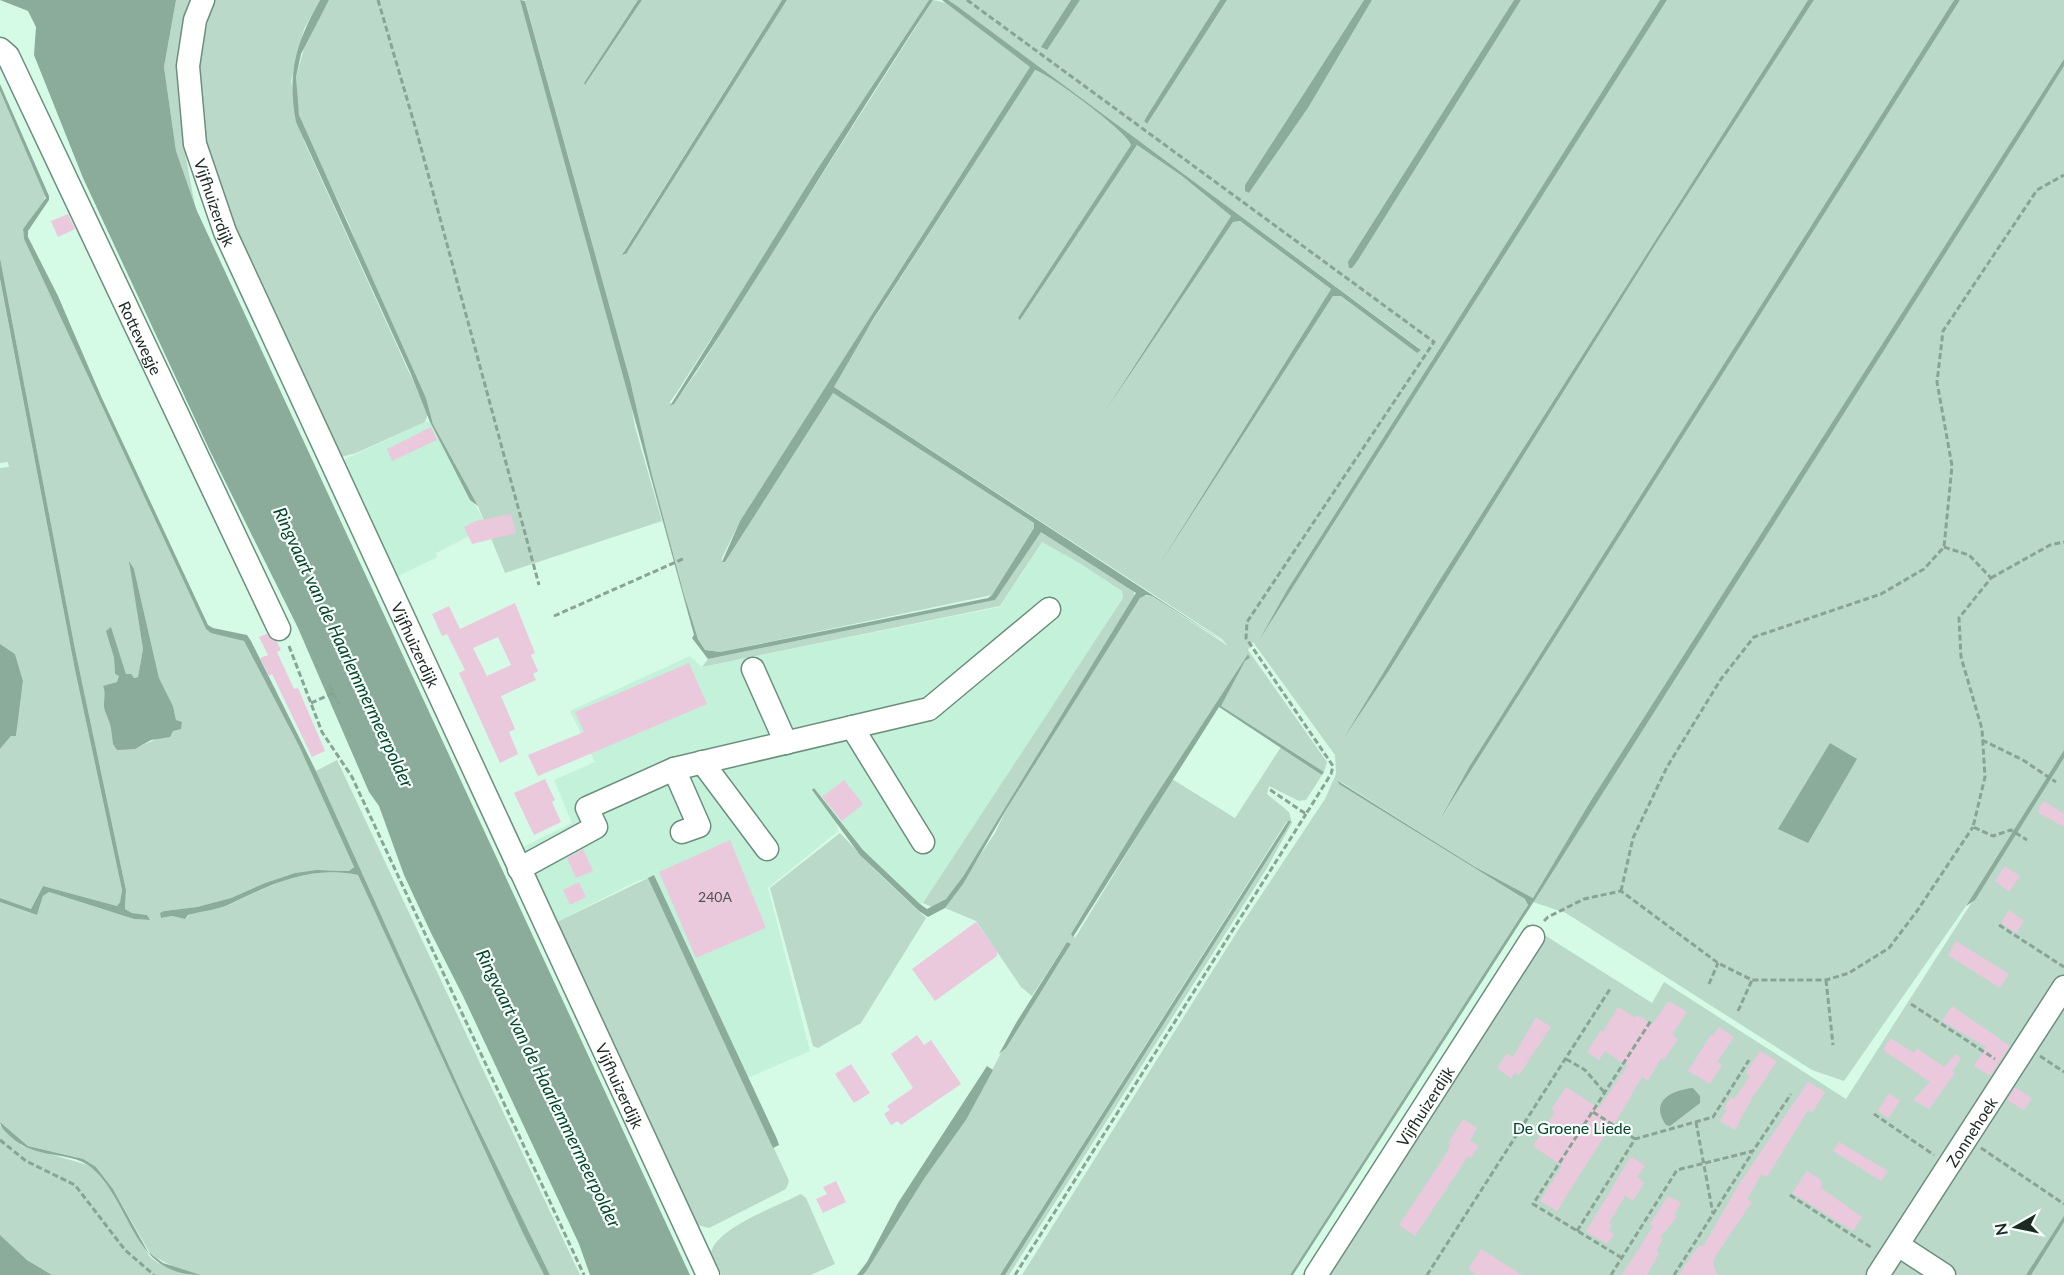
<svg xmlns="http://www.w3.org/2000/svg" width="2064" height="1275" font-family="Lato,sans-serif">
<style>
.built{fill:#c3f1d9}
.green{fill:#bbd9c9;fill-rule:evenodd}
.water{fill:#8cac9b}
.building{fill:#eac9dd;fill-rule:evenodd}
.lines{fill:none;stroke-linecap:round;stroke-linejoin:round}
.minor-casing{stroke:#6c8f7d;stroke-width:25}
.path{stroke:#89a495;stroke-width:3;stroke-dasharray:6 3;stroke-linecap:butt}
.minor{stroke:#fff;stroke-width:22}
.labels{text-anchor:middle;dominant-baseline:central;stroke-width:4.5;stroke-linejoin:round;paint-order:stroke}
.number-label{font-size:14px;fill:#505252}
.street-label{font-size:16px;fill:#1c2a23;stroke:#f7fffb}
.park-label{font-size:16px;fill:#06462e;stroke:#f7fffb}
.water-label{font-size:18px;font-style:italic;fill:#07462f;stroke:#f7fffb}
</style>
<rect width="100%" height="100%" fill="#d5fae6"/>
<path class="built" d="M425,422H430L487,527L436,553L437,557L394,578L339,462Z
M1042,542L1081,564L1122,591L1123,598L923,903L920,904L863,850L822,797L812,791L836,821L838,831L768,888L810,1051L750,1077L747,1076L654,876L637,881L557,922L554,920L521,848L572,823L554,780L595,762L570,711L690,656L702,667L1000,607Z"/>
<path class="green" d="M176,0H192C188,18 182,36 180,54C176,105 185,155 195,205L176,151L164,67Z
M215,0H320L304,29L291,81L304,141L428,414L425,422L356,453L341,457C318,407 294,358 270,309C222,209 173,112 215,0Z
M329,0H520L628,387L635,427L662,521L505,573L478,506L433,424L426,398L369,277L349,224L301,123L297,104L296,77L306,41Z
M525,0H638L584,83L586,84L642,0H782L624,251V256L787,0H929L677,392L670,402L672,406L696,373L933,0L947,3L1027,63L1030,67L1029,71L740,521L722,558V562H725L833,393L1034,523V528L992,595L720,652L705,650L698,639L684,593L652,475L630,380Z
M948,0H1071L1042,47L1046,50L1080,0H1220L1150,111L1144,121L1147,124L1227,0H1364L1245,185L1249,193L1308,108L1372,0H1514L1349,265L1521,0H1660L1287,590L1258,642L1667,0H1808L1434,589L1342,741L1390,669L1659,239L1814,0H1954L1469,767L1440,818L1960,0H2064V59L1590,802L1533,898L1475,867L1341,782L1338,783L1500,882L1526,899L1528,905L1290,1275H1022L1240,927L1325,799L1336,774L1335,755L1253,642L1248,650L1327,762L1324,772L1220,706L1245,661L1250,658L1248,654L1147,809L1072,934L1075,938L1172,779L1235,818L1281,747L1322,775L1306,800L1299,801L1269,786L1267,794L1289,812L1292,823L1267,868L1009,1275H1005L1290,821H1287L1000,1275H863L924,1179L966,1120L1001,1053L1071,944L1067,942L1032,996L1021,987L976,921L945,908L995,833L1006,810L1139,599L1143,596H1152L1228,646L1222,639L834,387L857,345L1035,70C1050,75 1128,131 1131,145L1019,319L1137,145L1182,176L1231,216L1102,416L1233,222L1240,221L1331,289L1156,570L1333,296H1341L1417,353L1419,348Z
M2064,66V750L1966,906L1844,1081L1812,1070L1566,913L1533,902Z
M0,91L45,195L44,202L23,229L24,239L206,629L244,641L299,746L354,867L349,871L327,870L295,873L265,883L231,898L197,907L164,911L161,918L172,916L185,919C195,907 215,911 229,905C270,885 310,865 358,875L544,1275H201L174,1267L151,1255L113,1189L96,1167L75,1157L28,1146L0,1122V902L37,915L43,896L49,892L134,919L149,920L147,915L132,913L125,909L126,890L75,649L0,258ZM130,563L134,569L159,678L173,706L176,720L182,723C174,730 136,752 127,748C122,746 116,739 112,736C117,717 97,706 110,684L117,682L120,676L115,674L114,658L107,632L111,628L126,674L133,678L138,677L143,649Z
M0,280L75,670L122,890L120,902L117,906L43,886L31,909L0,898V749L11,736H16L23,681L15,654L0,644V468L9,467L8,462L0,463Z
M1041,531L1133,589L1135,597L964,875L946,899L932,907L923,903L1123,598L1122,591L1081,564L1042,542L1000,606L702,667L708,659L995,600Z
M2064,758V1275H1302L1527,924L1652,1003L1664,982L1846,1099Z
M337,760L580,1275H550L465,1101L316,771Z
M840,833L875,870L926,918L861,1023L818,1048L813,1046L770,888Z
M650,877L789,1181L786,1189L709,1228L698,1225L557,922Z
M0,1125L22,1146L91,1166L112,1191L149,1256L158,1263L192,1275H52L27,1260L0,1235Z
M801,1194L806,1198L835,1264L811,1275H722L711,1252C718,1227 778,1206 801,1194Z"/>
<path class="water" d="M0,0H176L164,67L176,151L197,211L690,1275H590L579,1244L463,996L431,933L404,875L379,806L369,792L298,628L210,451L83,178L34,55L36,27L28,11Z
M320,0H329L301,54L296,77L299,115L426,398L433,424L478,506L470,500L430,422L410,372L296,122C287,73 296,43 320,0Z
M520,0L525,1L630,380L652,475L684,594L698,639L705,650L720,652L988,598L992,595L1034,528V523L833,393L725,562H722L740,521L1030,67L942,0H948L957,6L1421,350L1417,353L1341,296H1333L1156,570L1331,289L1240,221L1233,222L1102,416L1231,216L1182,176L1137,145L1020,320L1018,318L1131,145C1128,132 1049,74 1035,70L872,321L834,387L1229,645L1152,596L1146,595L1140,598L1006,810L963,884L945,908L928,917L919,911L860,855L812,790L814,788L863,850L920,904L927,909L946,899L964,875L1136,593L1041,532L995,600L708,659L692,638L694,635Z
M638,0H642L585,85L584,83Z
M782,0H787L626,254L622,255Z
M929,0H933C845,133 764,272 674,404L670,406L815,173Z
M1071,0H1080L1047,50L1041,47Z
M1220,0H1227L1147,124L1144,121L1150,111Z
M1364,0H1372L1308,108L1249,193L1245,191V185Z
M1514,0H1521L1358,260L1352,268H1349L1348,262Z
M1660,0H1667L1258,642L1287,590Z
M1808,0H1814L1659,239L1390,669L1342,741L1434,589Z
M1954,0H1960L1440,819L1469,767Z
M2064,59V66L2029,122L1538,895L1293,1275H1290L1528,905L1525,899L1339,784L1338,781L1475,867L1533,898L1590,802Z
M0,84L49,196V200L28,231V237L58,296L101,396L208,625L213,628L247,635L251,641L316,771L465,1101L550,1275H544L522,1231L358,875C310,865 269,885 228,905C217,910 200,911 188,915L185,919L172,916L161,918L160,913L164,911L197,907L231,898L265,883L295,873L317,870L349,871L354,867L299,746L244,641L211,633L206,629L24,239L23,229L46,198L0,91Z
M0,258L75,649L126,890L125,909L132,913L147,915L150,920L134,919L49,892L43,896L37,915L0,902V898L31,909L43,886L117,906L120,902L122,890L75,670L0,279Z
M129,561L134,569L159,678L173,706L176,720L182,722L181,729L173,731L170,737L151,740L135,749L117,750L113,744C111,727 112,728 105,711C102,703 107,695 103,686L117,682L119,676L115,674L114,658L106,631L111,627L126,674H131L134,678L138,677L143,649Z
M0,644L15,654L23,681L16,736H11L0,749Z
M1248,654L1250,658L1245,661L1221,706L1324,772L1322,775L1219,707L1073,937L1071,934L1147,809Z
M1830,743L1857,759L1808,843L1778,829Z
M2064,750V758L1975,900L1966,906Z
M1288,821H1291L1286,830L1017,1256L1005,1275H1000Z
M654,875L777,1139L779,1145L773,1148L648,878Z
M1067,942L1071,944L1062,958L1006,1048L999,1054L1016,1023Z
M987,1066L993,1070L966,1120L924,1179L867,1270L863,1275H857L867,1262L898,1203Z
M1693,1088L1700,1096V1103L1670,1126L1666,1125C1649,1101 1672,1090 1693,1088Z
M0,1122L28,1146L83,1159L96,1167L113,1189L148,1252L163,1263L201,1275C132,1275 134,1207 93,1169C74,1150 35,1161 10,1136C5,1131 1,1128 0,1122Z
M2064,1216V1222L2031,1275H2026Z
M0,1235L27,1260L52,1275H0Z"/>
<path class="building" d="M68,214L75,229L58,237L51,221Z
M431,427L437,440L392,461L387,449Z
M511,514L516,533L472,544L464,527L476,521Z
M515,603L535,653L531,655L538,671L533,674L536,680L501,696L515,729L509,732L518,754L500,763L459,673L465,670L447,634L442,636L432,614L449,606L460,629ZM498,637L511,665L487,676L473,648Z
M266,634L277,642L281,650L277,652L294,689L298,688L325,751L312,757L272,674L269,676L260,658L268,655L259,637Z
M689,663L707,704L538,776L528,755L584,732L575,712Z
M545,779L555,800L552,802L561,822L534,835L514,793Z
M844,780L863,804L842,821L822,797Z
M2044,801L2064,814V827L2037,812Z
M730,840L766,928L696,958L659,872Z
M583,849L593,871L576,878L567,858Z
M2005,866L2020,876L2009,892L1995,881Z
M579,882L586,897L570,905L563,890Z
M2009,910L2024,921L2016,933L2001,923Z
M976,922L997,951V956L935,1001L912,969Z
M1956,941L2009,974L2000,988L1948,955Z
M1669,1001L1687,1012L1672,1035L1678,1039L1664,1060L1661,1058L1648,1081L1642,1077L1615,1123L1613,1122L1557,1211L1540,1201L1562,1166L1533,1146L1555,1112L1551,1110L1566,1087L1599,1108L1627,1066L1605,1051L1599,1060L1587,1052L1601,1030L1603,1032L1618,1007L1635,1018L1637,1015L1652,1024Z
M1952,1006L2010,1046L1990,1076L1974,1066L1986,1047L1942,1021Z
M1536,1017L1551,1027L1519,1075L1515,1073L1511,1078L1497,1068L1507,1053L1513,1057Z
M1719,1027L1734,1037L1717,1062L1722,1065L1710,1084L1688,1071L1711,1035L1713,1036Z
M917,1035L924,1045L931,1040L961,1084L901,1125L898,1121L891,1125L884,1114L890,1110L887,1106L913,1088L891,1054Z
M1890,1038L1914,1053L1917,1048L1944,1067L1956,1054L1961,1058L1952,1072L1955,1073L1929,1109L1913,1100L1930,1082L1883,1050Z
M1760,1051L1777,1061L1752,1098L1735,1130L1720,1121L1727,1110L1724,1108L1731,1097L1734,1099L1750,1076L1746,1073Z
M851,1064L870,1093L854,1103L835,1074Z
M1808,1082L1825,1092L1812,1113L1808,1110L1767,1177L1762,1174L1747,1199L1752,1202L1716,1255L1713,1263L1717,1275H1679L1694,1252L1700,1245L1703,1247L1738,1186Z
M2015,1087L2032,1098L2024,1110L2007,1100Z
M1889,1093L1900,1101L1888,1118L1878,1111Z
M1463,1119L1477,1128L1470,1140L1479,1146L1471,1158L1468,1156L1415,1236L1399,1225L1446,1154L1451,1145L1448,1143Z
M1839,1142L1888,1171L1881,1181L1833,1151Z
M1631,1156L1645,1166L1637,1177L1644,1183L1633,1201L1625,1196L1609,1223L1612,1225L1609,1230L1614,1234L1607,1244L1586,1232Z
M1807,1171L1821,1180V1188L1862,1217L1853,1231L1792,1193Z
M836,1181L846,1202L823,1213L816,1199L827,1194L823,1187Z
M1668,1196L1681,1203L1674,1215L1677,1217L1660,1237L1663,1239L1656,1251L1659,1253L1647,1275H1622L1653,1226L1650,1224Z
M1481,1249L1522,1275H1477L1468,1269Z"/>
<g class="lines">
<g class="minor-casing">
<g id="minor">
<path id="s1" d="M203,0L195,20L188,66L195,144L225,232L708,1275"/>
<path id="s2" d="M0,49L8,56L279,629"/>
<path d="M753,669L786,743"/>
<path d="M852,727L923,842"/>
<path d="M702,762L767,849"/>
<path d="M674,769L699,826L682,832"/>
<path d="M519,869L596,827L587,808L674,769L929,709L1049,609"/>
<path d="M1898,1245L1944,1275"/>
<path id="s3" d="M1316,1275L1533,937"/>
<path id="s4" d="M1878,1275L2064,987"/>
</g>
</g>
<path class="path" d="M378,0L417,133L539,585
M967,0L1434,342L1247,622L1246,638L1333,766L1331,774L1306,814L1269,789
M1944,547L1969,555L1991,578L1959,618L1961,657L1982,729L1985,777L1973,827L1993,836L2011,830L2027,840
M1991,578L2050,545L2064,542
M554,616L685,558
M289,646L322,732L352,777L584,1275
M333,693L339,704
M311,703L333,693L329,684
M1982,740L2023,760L2056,782
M1621,891L1633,838L1667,767L1721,679L1754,637L1881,594L1924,569L1944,547L1952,466L1937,382L1943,331L2037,190L2064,175
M1544,921L1548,917L1584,899L1621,891L1718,963L1752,980H1826L1849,973L1889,948L1917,911L1973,827
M1999,925L2064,967
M1826,980L1833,1045
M1709,984L1718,963
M1911,1004L1995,1059
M1738,1011L1752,980
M2040,1056L2064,1072
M1566,1059L1585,1070L1605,1093
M1593,1112L1635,1139
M1874,1114L1934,1155
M1696,1122L1713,1214
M0,1140L26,1161L75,1185L125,1250L154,1275
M1981,1148L2064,1204
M1790,1195L1872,1248
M1577,1231L1635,1139L1713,1117L1749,1060
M1622,1258L1533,1204L1652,1019
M1015,1275L1306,814
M1427,1275L1610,989
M1611,1275L1677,1170L1753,1151L1791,1094
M1674,1275L1752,1153"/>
<use href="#minor" class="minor"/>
</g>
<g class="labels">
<g class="number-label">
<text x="715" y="896">240A</text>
</g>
<g class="street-label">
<text stroke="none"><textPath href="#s1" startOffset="208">Vijfhuizerdijk</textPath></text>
<text stroke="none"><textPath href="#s2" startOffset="322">Rottewegje</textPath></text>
<text stroke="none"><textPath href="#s1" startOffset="694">Vijfhuizerdijk</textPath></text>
<text stroke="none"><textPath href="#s1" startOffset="1180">Vijfhuizerdijk</textPath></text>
<text stroke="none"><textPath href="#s3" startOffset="201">Vijfhuizerdijk</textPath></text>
<text stroke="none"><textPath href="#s4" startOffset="171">Zonnehoek</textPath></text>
</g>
<g class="park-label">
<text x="1572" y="1127">De Groene Liede</text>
</g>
<g class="water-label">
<text transform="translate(344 647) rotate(65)">Ringvaart van de Haarlemmermeerpolder</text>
<text transform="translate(549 1088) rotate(64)">Ringvaart van de Haarlemmermeerpolder</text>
</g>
</g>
<g transform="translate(2016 1227) rotate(261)" stroke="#f7fffb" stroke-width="4.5" paint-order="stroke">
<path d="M0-4.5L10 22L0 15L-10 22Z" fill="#1c2a23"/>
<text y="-9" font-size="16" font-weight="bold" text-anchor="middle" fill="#1c2a23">N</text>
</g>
</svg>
